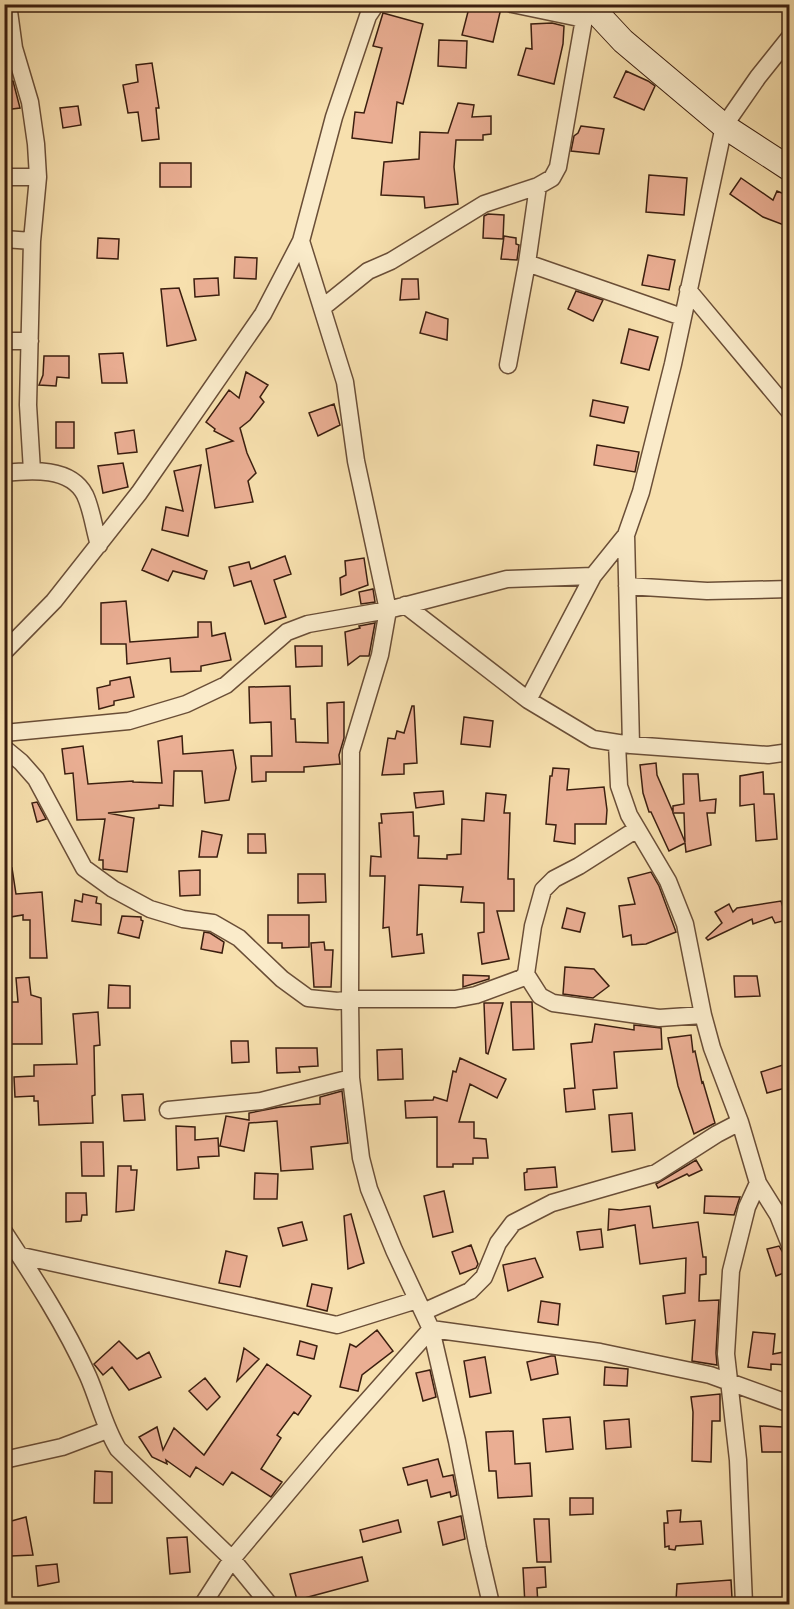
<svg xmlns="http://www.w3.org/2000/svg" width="794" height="1609" font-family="'Old Standard TT',serif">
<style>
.building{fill:#eaae93;stroke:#3b1e0f;stroke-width:1.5;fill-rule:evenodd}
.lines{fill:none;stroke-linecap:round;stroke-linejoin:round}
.street-casing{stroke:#6a4e37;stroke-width:19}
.secondary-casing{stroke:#3b1e0f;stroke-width:26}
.street{stroke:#faebca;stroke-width:16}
.secondary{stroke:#faebca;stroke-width:24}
</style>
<rect width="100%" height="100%" fill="#f7e0ae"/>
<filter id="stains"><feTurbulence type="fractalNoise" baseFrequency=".00333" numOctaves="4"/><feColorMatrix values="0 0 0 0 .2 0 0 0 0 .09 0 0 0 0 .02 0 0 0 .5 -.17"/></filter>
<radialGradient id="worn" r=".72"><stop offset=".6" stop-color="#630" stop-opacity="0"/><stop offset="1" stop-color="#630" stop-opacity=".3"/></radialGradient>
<path class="building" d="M470,4H502L493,42L462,35Z
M383,13L423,24L403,104L397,102L392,143L352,138L355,112L364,113L382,48L373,46Z
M552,23L564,26L563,44L554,84L518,75L526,48L532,49L531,24Z
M439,40L467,41L466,68L438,66Z
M152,63L159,108H156L159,139L142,141L138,112L128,113L123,85L138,82L136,65Z
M626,71L648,81L655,86L644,110L614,97Z
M13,81L20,108L4,110V82Z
M458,103L474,105L472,117L491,116V134L483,135V140H456L454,167L458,204L425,208L424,197L381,195L384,162L419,159L420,132L448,133Z
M78,106L81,125L63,128L60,108Z
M581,126L604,129L599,154L571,151L574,136L578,133Z
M160,163H191V187H160Z
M649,175L687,178L684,215L646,212Z
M741,178L773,200L777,191L789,196V227L763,217L730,194Z
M488,214L504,215L503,239L483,238L484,216Z
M504,236L516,238V244L519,245L517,260L501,259Z
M98,238L119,239L118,259L97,258Z
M648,255L675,260L669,290L642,285Z
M235,257L257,258L256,279L234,278Z
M218,278L219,295L195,297L194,279Z
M402,279H418L419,299L400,300Z
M179,288L196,340L167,346L161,289Z
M576,291L603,300L593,321L568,309Z
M426,312L448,319L447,340L420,333Z
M629,329L658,337L649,370L621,363Z
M123,353L127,383H102L99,354Z
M44,356H69V378L57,377L56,386L39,385L43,375Z
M246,372L268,385L260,397L264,402L250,420L240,428L247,453L256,473L248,481L253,502L215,508L206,449L233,441L214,431L215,429L206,422L229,390L239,398Z
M593,400L628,407L624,423L590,416Z
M334,404L340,425L318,436L309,413Z
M56,422H74V448H56Z
M134,430L137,452L118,454L115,433Z
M597,445L639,452L635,472L594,465Z
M123,463L128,487L103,493L98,466Z
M201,465L188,536L162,530L166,507L183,511L174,471Z
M152,549L207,571L204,579L173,571L168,581L142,570Z
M285,556L291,574L274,580L286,617L265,624L251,581L234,586L229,567L249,562L251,569Z
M364,558L368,585L341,595L340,578L346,575L345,561Z
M373,589L375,602L361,604L359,592Z
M126,601L130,642L198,637V622H211L212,636L225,633L231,660L201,666V671L171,672L170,658L127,664L126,644H101V603Z
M375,623L369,656H360L348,665L345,632L360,628L359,626Z
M295,646H322V666L296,667Z
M130,677L134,697L114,701V705L99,709L97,688L110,685V681Z
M290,686L291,719H295L296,742L328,743L327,703L344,702V738L339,755L340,764L304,767V772H266V781L252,782L251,756H272L271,722L250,723L249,687Z
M412,706H414L417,763L404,764V774L382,775L388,738L395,739L397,731L404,733Z
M464,717L493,721L490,747L461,744Z
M182,736L183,754L233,750L236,768L229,800L205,803L202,771H174L173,806L159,805V808L108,813L134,818L127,872L103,869V860H99L105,819L77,820L73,773L65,774L62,749L83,746L88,784L133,781V782L162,783L158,741Z
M656,763L657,775L673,812V806L684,804L683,774H698L700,801L716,799L715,813H707L711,845L686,852L685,843L669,851L651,812H649L643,793L640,765ZM673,813H684L685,842Z
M553,768L569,769L567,790L604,787L607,810L606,824H575V844L554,841L556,825L546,824L550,776H552Z
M763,772L764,794H774L777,839L756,841L754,804L740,806V776Z
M443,791L444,804L416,808L414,793Z
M486,793L506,795L504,813H510L508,879H514V911H497L509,959L482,964L478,933L484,932V903L461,902L463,887L419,885L417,935L422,934L424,953L392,957L389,927L383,928L385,876H370L371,856L381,857L379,823H382L381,814L413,812L414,836H419L418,858L447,859V855L461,854L462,819L484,821Z
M37,802L46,819L37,822L32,803Z
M202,831L222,835L217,857H199Z
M248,834H265L266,853H248Z
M4,868H12L16,894L42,892L47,958H30V920H23V915L4,918Z
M200,870V895L180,896L179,871Z
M651,872L659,886L676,932L646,944L632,945L631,935L623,937L619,906L635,904L628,878Z
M298,874H325L326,902L298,903Z
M83,894L97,897L96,903L101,904V925L72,921L75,900L82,902Z
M781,901L787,920L775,923L772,917L753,924L752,919L708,940L706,938L722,923L715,912L729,904L733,912L737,908Z
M567,908L585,913L580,932L562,928Z
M268,915H309V947L282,948V943H268Z
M122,916L141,917V920L143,921L139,938L118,933Z
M204,932L210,933L224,942L222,953L201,949Z
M324,942L325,950H333L331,987H314L311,943Z
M565,967L594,969L609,986L593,998L563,994Z
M463,975L489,976V979L463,987Z
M734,976H757L760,996L735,997Z
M29,977L31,995L41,998L42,1044H4V1002H18L16,978Z
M109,985L130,986V1008H108Z
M511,1002H532L534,1049L513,1050Z
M484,1003H503L488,1054L486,1053Z
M98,1012L100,1045L94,1046L95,1095L92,1096L93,1123L39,1125L38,1101H34V1096L15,1097L14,1077L34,1076V1065L77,1064L73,1014Z
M595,1024L634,1030V1025L661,1028L662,1049L614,1052L617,1088L593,1090L595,1109L566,1112L564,1089L575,1088L571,1044L592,1042Z
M691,1035L693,1052L695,1051L702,1083L703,1082L715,1123L694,1134L678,1086L668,1038Z
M231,1041H248L249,1062L232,1063Z
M276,1048H317L318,1066L299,1067L300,1072L277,1073Z
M402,1049L403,1079L378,1080L377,1050Z
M460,1058L506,1079L497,1098L470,1084L459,1122H474V1138L486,1139L488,1158H473V1164H453V1167H437V1117L406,1118L405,1101L433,1100L434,1097L447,1101L453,1071L456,1072Z
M789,1063V1087L767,1093L761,1072Z
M342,1091L348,1143L311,1147L313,1169L281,1171L277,1121L249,1123L244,1151L220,1146L226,1116L249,1120V1113L280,1107L320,1104V1097Z
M143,1094L145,1120L124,1121L122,1095Z
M632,1113L635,1150L612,1152L609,1115Z
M176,1126L195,1127V1140L218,1138L219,1156L198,1157L199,1168L177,1170Z
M81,1142H103L104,1176H82Z
M696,1160L702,1170L689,1176L687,1174L658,1188L656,1184Z
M118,1166H131V1170H137L134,1210L116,1212Z
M555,1167L557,1187L525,1190L524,1173L527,1172V1169Z
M255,1173L278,1174L277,1199H254Z
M444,1191L453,1232L433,1237L424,1196Z
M66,1193H86L87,1215H82L81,1221L66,1222Z
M705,1196L740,1197L734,1215L704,1213Z
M650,1206L653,1228L698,1222L703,1257H706V1274L700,1275L699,1301L719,1300L716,1353L717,1365L692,1361L695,1320L666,1324L663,1296L685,1293L686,1258L640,1264L635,1225L608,1230L609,1209L620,1210Z
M351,1214L364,1263L348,1269L344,1216Z
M302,1222L307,1240L283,1246L278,1228Z
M601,1229L603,1247L580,1250L577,1232Z
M471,1245L478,1264L476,1268L460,1274L452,1252Z
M779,1246L783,1253L789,1255V1271L776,1276L767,1249Z
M226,1251L247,1256L240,1287L219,1283Z
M535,1258L543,1277L508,1291L503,1265Z
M312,1284L332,1288L327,1311L307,1306Z
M541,1301L560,1304L558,1325L538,1322Z
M377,1330L393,1351L362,1375L358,1391L340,1387L350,1344L356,1347Z
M753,1332L775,1334L773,1354L789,1351V1365L771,1364V1370L748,1367Z
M119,1341L137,1359L149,1352L161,1377L129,1390L112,1367L103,1375L94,1364Z
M300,1341L317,1346L314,1359L297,1355Z
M244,1348L259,1359L237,1381Z
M551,1356H555L558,1374L531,1380L527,1362Z
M485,1357L491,1393L470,1397L464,1361Z
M267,1364L311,1396L298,1415L294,1412L277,1435L281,1438L261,1469L282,1482L271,1497L232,1472L223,1485L196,1467L190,1477L166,1460L167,1464L152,1457L139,1437L157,1427L163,1450L174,1428L204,1455Z
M605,1367L628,1369L627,1386L604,1385Z
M430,1370L436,1397L423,1401L416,1373Z
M205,1378L220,1397L207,1410L189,1391Z
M720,1394V1421H712L711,1462L692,1461L693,1412L691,1397Z
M570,1417L573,1449L546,1452L543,1419Z
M629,1419L631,1447L606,1449L604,1421Z
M760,1426L783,1427V1452H762Z
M513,1431L515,1464L530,1463L532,1496L498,1498L496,1471H489L486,1432Z
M438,1459L443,1477L453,1475L457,1495L451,1497L450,1492L431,1497L427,1480L408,1485L403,1468Z
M95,1471L112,1472V1503H94Z
M570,1498H593V1514L570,1515Z
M681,1510L680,1522L701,1521L703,1544L676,1546L675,1550L669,1549V1546L665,1547L664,1523H668L667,1511Z
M461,1516L465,1539L443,1545L438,1522Z
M26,1517L33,1555L11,1556L10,1553L4,1554V1523Z
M534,1519H549L551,1562H537Z
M398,1520L401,1532L363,1542L360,1530Z
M187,1537L190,1572L170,1574L167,1538Z
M362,1557L368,1581L297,1600L290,1574Z
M57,1564L59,1582L38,1586L36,1566Z
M545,1567L546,1587L537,1588L538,1605H525L523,1568Z
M731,1580L732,1598L676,1601L677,1584Z"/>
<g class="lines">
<g class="street-casing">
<path id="street" d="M8,4L14,48L30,102L36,144L38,177L32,241L28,405L32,471
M512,4L584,19
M4,177H38
M4,239L32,241
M301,241L345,382L356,461L388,610L380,655L351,751L350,999H455L476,995L522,978L526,974L533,926L543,890L554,879L579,866L637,829
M527,263L682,317
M688,290L790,412
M322,308L368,271L391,261L484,204L538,186L552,178L558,167L584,19L595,11
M4,341H30
M508,365L527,263L538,186
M4,473C31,470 71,467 85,495C92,510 94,529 99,545
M626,535L631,745
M627,586L707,591L790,589
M405,605L528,700L593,739L631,745L768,755L790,752
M4,652L54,601L139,493L263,314L301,241L334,117L368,16L376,4
M528,700L593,576L626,535L641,492L673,364L724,126L758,77L790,37
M4,733L129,721L186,704L226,685L287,632L308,624L388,610L507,579L593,576
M617,744L619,786L629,815L668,881L685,924L703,1015L712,1048L740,1122L758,1183L778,1215L790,1245
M4,748L21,762L36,779L84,868L113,889L150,909L183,919L213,923L239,938L282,979L308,998L338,1001L350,999L351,1078L361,1158L369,1189L394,1250L431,1329L457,1441L478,1548L491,1604
M526,974L540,996L553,1003L659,1018L703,1015
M168,1110L261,1101L351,1078
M4,1232C35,1279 65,1325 88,1376C99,1401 104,1426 118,1449L232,1559L269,1604
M22,1256L337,1325L417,1300
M423,1312L470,1291L484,1277L498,1243L513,1223L552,1203L656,1173L717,1134L740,1122
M431,1329L600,1352L710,1375L790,1404
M4,1460L62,1447L107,1430
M203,1604L232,1559L328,1445L431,1329
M744,1604L738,1460L726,1354L731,1271L747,1207L758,1183"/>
</g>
<g class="secondary-casing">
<path id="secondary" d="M591,4L595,11L623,41L724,126L790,169"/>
</g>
<use href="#street" class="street"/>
<use href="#secondary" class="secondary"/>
</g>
<rect width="794" height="1609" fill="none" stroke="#f7e0ae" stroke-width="24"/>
<rect x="6" y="6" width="782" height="1597" fill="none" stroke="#3b1e0f" stroke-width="3"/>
<rect x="12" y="12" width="770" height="1585" fill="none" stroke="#3b1e0f" stroke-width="1.5"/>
<rect width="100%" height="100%" filter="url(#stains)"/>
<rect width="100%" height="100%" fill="url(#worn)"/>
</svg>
